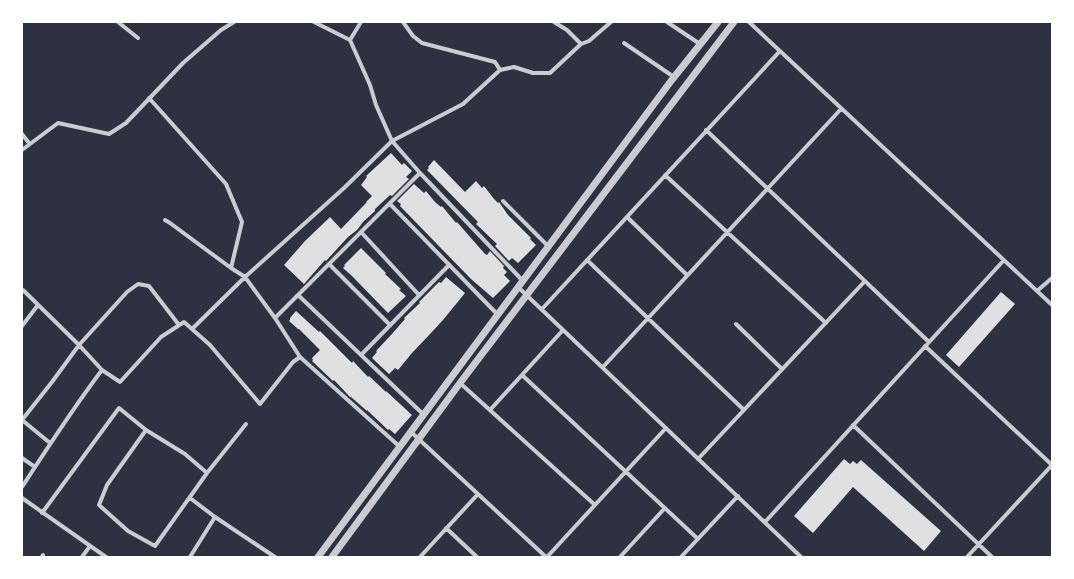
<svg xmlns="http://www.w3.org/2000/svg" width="1074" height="579" font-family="Poppins,sans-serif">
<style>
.building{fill:#e0e0e3}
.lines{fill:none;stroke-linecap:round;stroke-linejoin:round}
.minor{stroke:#caccd0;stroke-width:4}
.tertiary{stroke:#caccd0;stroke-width:7}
</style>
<rect width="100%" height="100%" fill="#2d3142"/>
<path class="building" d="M391,153L402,165L404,163L412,171L406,177L409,179L392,196L390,195L375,209V211L363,222L357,230L348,237L326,261L325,260L304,284L284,265L305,241L330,217L341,229L367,202H366L372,196L361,185L367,177L366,176Z
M434,160L465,192L476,181L482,188L484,186L494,199L498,203L499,202L508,215L531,238L530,239L536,245L518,263L512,258L509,261L495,246L497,244L476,224L478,222L427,170L429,168L428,167Z
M414,184L424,193L426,191L435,202L441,207L442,206L456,223L457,222L485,254L487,255L490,251L504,266L503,268L507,272L504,275L510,281L493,298L471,279L400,206L401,204L397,201Z
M361,248L386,273L385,274L401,289L399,290L406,296L388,313L352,276L343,268L345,266L344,265Z
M446,277L465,293L443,320L431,333L412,353L398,370L395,368L389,374L372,358L377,352L376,351L391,335L405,319L404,318L420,303L419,302L439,282L441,283Z
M1001,292L1015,304L959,367L946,355Z
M296,311L319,332L320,331L352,363L353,361L368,377L369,376L386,392V391L412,415L395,434L389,429L388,430L367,410V411L351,397H350L334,380L333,381L312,361L313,360L312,358L320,350L299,329H298L289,321L290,320V318Z
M844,459L850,464L853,461L857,464L861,460L941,531L924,551L853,487L813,533L794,516Z"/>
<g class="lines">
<path class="minor" d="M118,22L138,38
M314,22L350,40L370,85L376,105L392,141L420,173L523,281
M403,22L413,36L422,43L495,62L500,70
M554,22L567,30L581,44
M667,22L700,44
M749,22L1052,305
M350,40L361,22
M624,43L674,77
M149,98L226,184L242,222L231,268L245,277L275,318L300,357
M706,130L929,342
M22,134L29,143
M22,150L58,123L109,134L126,123L183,63L221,30L234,22
M665,175L826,323
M503,201L548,246
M390,204L498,315
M627,217L687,275
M165,220L170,223L231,268
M361,232L419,295
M587,260L744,410
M329,264L390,325
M518,287L801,557
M22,290H23L79,345L102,370L120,382L161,337L184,322L210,345L260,404L293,362L300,357L400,447
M1037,291L1052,278
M298,295L424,415
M542,309L780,51
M275,318L420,173
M736,324L782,369
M22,326L38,305
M192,329L245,277L344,188L392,141L463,104L500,70L514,67L533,73H550L581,44L589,41L611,22
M925,346L1052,465
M361,355L449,265
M603,367L841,109
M522,375L698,539
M460,383L595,505
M490,410L563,330
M22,420L52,382L79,345L127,292L138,284L149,286L179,325
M22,420L50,443
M853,425L992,557
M146,430L107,485L99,505L128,531L155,546L207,473L246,424
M411,432L546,557
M22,458L35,467
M698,459L865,281
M22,487C48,447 73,408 102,370
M22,498L106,557
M190,498L215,517L275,557
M42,513L119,408L146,430L185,454L207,473
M765,522L1004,260
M446,528L477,557
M42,557L43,555
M82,557L90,546
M190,557L215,517
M420,557L478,494
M547,557L666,428
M620,557L665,508
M681,557L738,496
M967,557L1052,465"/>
<path class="tertiary" d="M318,557L671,81L718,22
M332,557L460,383L734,22"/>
</g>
<rect width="1074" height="579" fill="none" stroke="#ffffff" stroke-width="46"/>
</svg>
